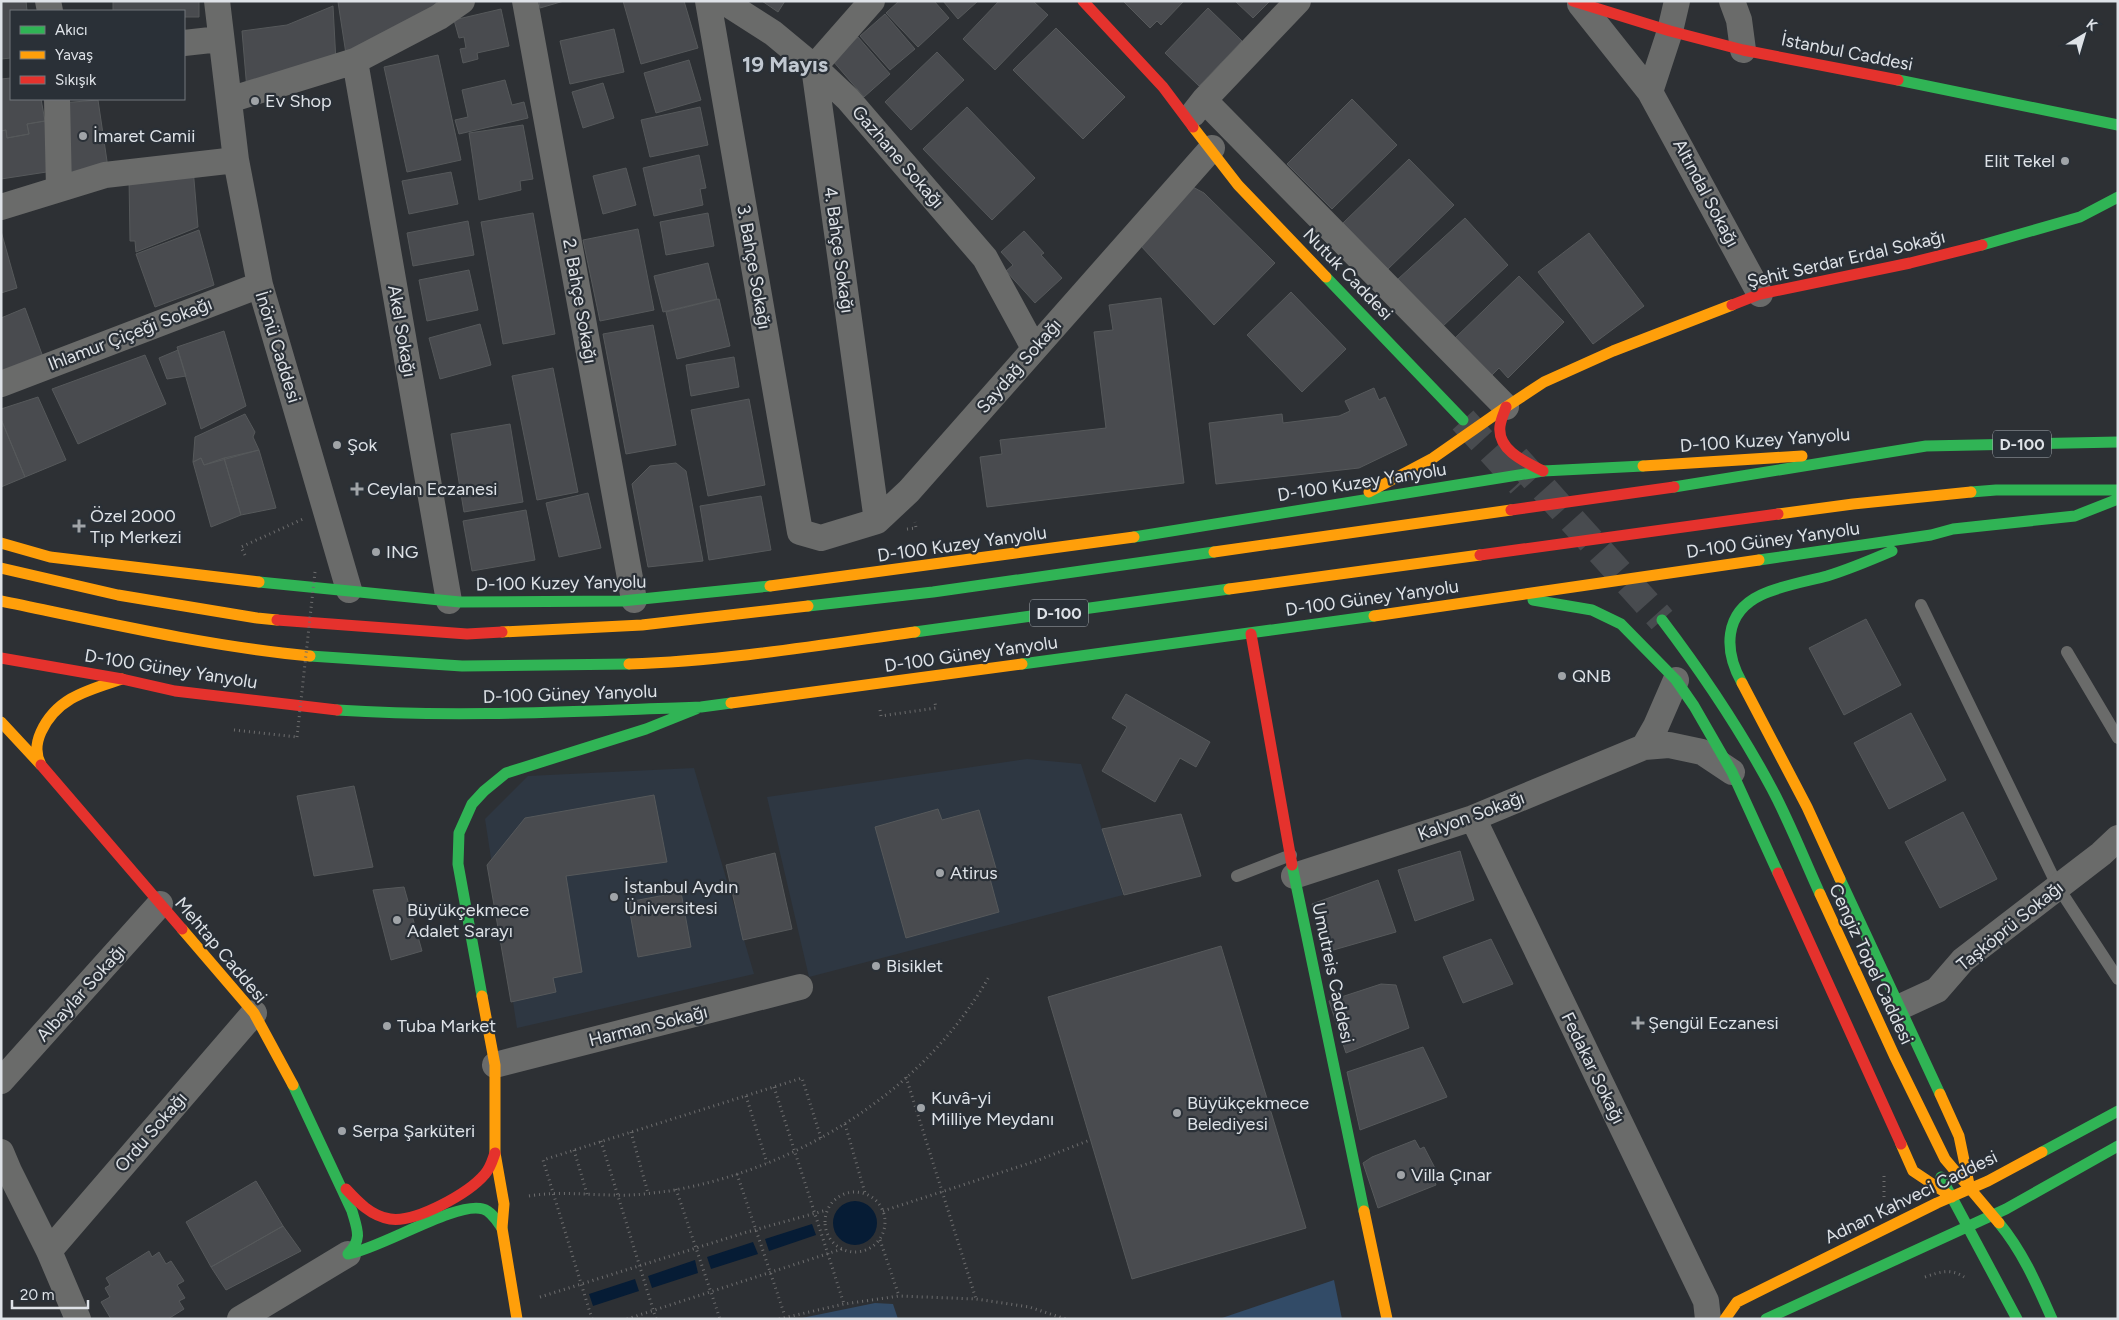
<svg xmlns="http://www.w3.org/2000/svg" width="2119" height="1320" font-family="Figtree,sans-serif">
<style>
.built{fill:#2e3742}
.green{fill:#324b67}
.water{fill:#061c35}
.building{fill:#494b4f;stroke:#56595b}
.lines{fill:none;stroke-linecap:round;stroke-linejoin:round}
.secondary-tunnel{stroke:#484b4f;stroke-width:28;stroke-dasharray:28 14;stroke-linecap:butt}
.path{stroke:#6d6d6e;stroke-width:3;stroke-dasharray:1 4;stroke-linecap:butt}
.lane{stroke:#6a6b6a;stroke-width:12}
.street{stroke:#6a6b6a;stroke-width:26}
.fast{stroke:#30b455;stroke-width:11}
.slow{stroke:#ff9f0a;stroke-width:11}
.jam{stroke:#e5322d;stroke-width:11}
.path-bridge{stroke:#6d6d6e;stroke-width:3;stroke-dasharray:1 4;stroke-linecap:butt}
.poi-dot{fill:#a0a4a8;stroke:#2a3037;stroke-width:2}
.labels{text-anchor:middle;dominant-baseline:central;stroke-width:4.5;stroke-linejoin:round;paint-order:stroke}
.shield{fill:#2a3037;stroke:#a8adb2;stroke-width:1}
.shield-label{font-size:16px;font-weight:bold;fill:#dee2e7}
.street-label{font-size:18px;fill:#dee2e7;stroke:#2a3037}
.poi-label{font-size:18px;fill:#dee2e7;stroke:#2a3037;text-anchor:start}
.district-label{font-size:22px;font-weight:bold;fill:#c1c8d1;stroke:#2a3037}
</style>
<rect width="100%" height="100%" fill="#2d3034"/>
<path class="built" d="M1027,759L1081,764L1123,895L809,977L767,797Z
M694,768L754,974L517,1028L485,819L528,776Z"/>
<path class="green" d="M1334,1280L1342,1319H1219Z
M875,1303L893,1304L898,1319H797Z"/>
<path class="water" d="M833 1223a22 22 0 1 1 44 0a22 22 0 1 1-44 0Z
M812,1224L816,1235L769,1251L765,1239Z
M753,1242L758,1254L711,1269L707,1257Z
M695,1260L698,1273L652,1288L648,1276Z
M635,1279L639,1291L593,1306L589,1294Z"/>
<path class="building" d="M1,1H26L27,11H11V58L1,59Z
M113,1H199V17H184V11H113Z
M438,1L423,16L346,54L338,2Z
M539,1H564L540,8Z
M623,1H684L698,48L641,64Z
M762,1H785L778,12Z
M899,1H934L949,18L918,47L886,13Z
M943,1H978L958,19Z
M999,1H1033L1048,15L995,70L963,39Z
M1123,1H1184L1161,25L1157,21L1150,28Z
M1235,1H1270L1253,18Z
M333,6L336,62L247,90L242,31L287,25Z
M1208,8L1242,41L1199,86L1165,53Z
M501,9L509,46L477,53L478,59L463,63L460,49L466,48L464,37L459,38L454,20Z
M885,14L915,49L890,70L860,36Z
M1056,28L1125,97L1083,139L1013,70Z
M614,29L624,72L570,84L560,41Z
M858,37L890,74L864,97L832,60Z
M937,52L964,80L911,130L885,102Z
M438,55L461,160L407,172L384,67Z
M689,60L701,100L656,113L644,73Z
M11,78V99H41L45,121L27,124L29,134L7,138L6,130L1,131V79Z
M505,80L512,105L524,102L528,118L459,134L455,120L468,117L462,90Z
M603,83L614,118L583,128L572,92Z
M1352,99L1397,145L1332,209L1287,164Z
M98,100L108,168L65,175L61,103Z
M700,107L708,145L650,157L641,120Z
M967,107L1035,178L992,220L923,149Z
M45,121L53,171L1,179V131L6,130L7,138L29,134L27,124Z
M523,125L533,179L520,181L521,190L479,200L469,133Z
M699,155L706,188L700,189L703,205L654,216L643,168Z
M1409,159L1454,205L1388,269L1343,223Z
M193,168L198,227L136,252L135,241H130L129,177Z
M626,168L636,205L603,214L593,176Z
M451,172L458,204L409,214L402,181Z
M1189,185L1204,193L1275,263L1214,325L1140,245Z
M533,213L555,334L503,344L481,222Z
M708,213L714,246L666,255L660,222Z
M1465,218L1508,265L1442,327L1398,279Z
M468,221L474,255L413,266L407,233Z
M638,229L654,310L600,321L583,240Z
M199,230L214,285L155,307L136,254Z
M1,231L17,288L1,293Z
M1024,231L1044,253L1041,255L1062,278L1035,303L1006,271L1013,265L1001,252Z
M1589,233L1644,306L1593,344L1538,272Z
M708,263L717,299L663,312L654,276Z
M469,270L478,310L427,321L419,280Z
M1519,276L1564,322L1508,378L1499,368L1490,377L1453,340Z
M1291,292L1346,349L1302,392L1247,335Z
M1161,298L1184,483L987,507L980,457L1002,454L1000,440L1106,428L1094,332L1113,330L1109,305Z
M719,299L730,346L677,359L666,312Z
M25,308L43,357L1,373V318Z
M480,324L491,365L440,379L429,338Z
M653,325L676,445L626,454L603,334Z
M224,331L246,406L201,429L177,347Z
M178,350L186,376L167,379L159,358Z
M145,355L166,404L78,444L52,389Z
M734,357L739,387L691,396L686,365Z
M553,368L578,492L537,500L512,376Z
M1374,388L1379,400L1385,397L1407,445L1359,468L1216,484L1209,423L1282,414L1283,423L1339,416L1350,411L1345,401Z
M38,397L66,460L25,477L1,419V409Z
M749,399L765,485L708,496L691,410Z
M245,414L255,432L253,437L259,450L204,465L201,458L193,462L195,437Z
M1,419L25,477L1,487Z
M510,424L523,502L464,512L451,434Z
M259,450L276,508L241,515L224,458Z
M201,458L204,465L224,458L241,515L211,527L193,462Z
M676,463L686,471L703,561L648,567L632,484L650,466Z
M588,493L601,548L559,557L546,503Z
M761,496L771,550L709,560L700,506Z
M526,510L535,560L472,571L463,521Z
M1866,619L1901,685L1844,715L1809,648Z
M1126,694L1210,742L1196,767L1180,758L1155,802L1102,771L1127,727L1112,718Z
M1911,713L1946,780L1889,809L1854,743Z
M354,786L373,867L314,876L297,796Z
M654,795L667,862L566,876L582,972L553,978L556,992L511,1002L487,865L525,818Z
M938,809L942,820L979,810L997,872L989,875L999,912L906,938L875,827Z
M1963,812L1997,879L1940,908L1905,842Z
M1181,814L1201,876L1124,895L1102,829Z
M1460,851L1474,900L1415,921L1398,870Z
M775,853L792,929L743,940L726,865Z
M1378,880L1396,932L1330,951L1312,904Z
M404,887L422,951L391,960L373,890Z
M681,892L691,947L638,957L628,902Z
M1491,939L1513,984L1463,1003L1443,957Z
M1221,946L1306,1228L1132,1279L1048,997Z
M1381,984L1396,985L1409,1028L1346,1053L1329,1001Z
M1423,1047L1447,1097L1360,1130L1347,1072Z
M1415,1140L1420,1149L1424,1147L1437,1172L1433,1176L1436,1185L1378,1208L1363,1163L1372,1157Z
M256,1181L283,1226L211,1267L186,1222Z
M283,1226L301,1251L226,1290L211,1267Z
M149,1251L152,1257L159,1252L166,1264L171,1261L184,1281L177,1285L185,1298L179,1301L184,1309L168,1319H111L101,1302L110,1297L105,1288L110,1285L106,1278Z"/>
<g class="lines">
<path class="secondary-tunnel" d="M1463,420L1521,484
M1516,458L1662,620"/>
<path class="path" d="M907,529L916,528L915,522
M245,555L241,547L303,519
M880,710L881,716L936,708L935,703
M234,730L297,737
M906,1077L976,1299
M774,1087L844,1304
M746,1096L767,1163
M845,1124L865,1193
M631,1132L648,1193
M601,1141L656,1319
M574,1150L587,1194
M737,1174L785,1316
M1884,1176V1200
M676,1189L720,1319
M825 1222a30 30 0 1 1 60 0a30 30 0 1 1-60 0Z
M529,1196C559,1191 586,1195 616,1195C633,1196 652,1193 669,1191C799,1169 925,1090 990,975
M883,1211L1036,1161L1090,1140
M880,1240L899,1296
M1925,1277C1940,1272 1950,1268 1964,1277
M540,1297L747,1232L827,1210
M592,1319L543,1160L802,1078L821,1138
M627,1319L842,1249
M779,1319L844,1304L899,1296L976,1299L1029,1307L1066,1319"/>
<path class="lane" d="M1921,605L2058,887L2118,979
M2067,652L2118,738
M1237,876L1291,855"/>
<path class="street" d="M48,1L50,11
M217,1L236,160L260,285L349,590
M525,1L634,600
M708,1L800,532L821,538L877,521L909,491L1212,148
M723,1L773,33L814,67L848,99L985,258L1034,348
M872,1L814,67L877,521
M1732,1L1739,20L1743,50
M1580,4L1650,92L1760,294
M184,43L220,39
M355,61L449,601
M1650,92L1670,31L1677,1
M57,99L59,189
M229,100L355,61L439,17L462,1
M1204,100L1506,407
M1193,114L1204,100L1298,1
M1,207L105,175L236,160
M1,384L260,285
M1644,747L1656,726L1676,680
M1473,818L1706,1301L1708,1319
M1294,876L1473,818L1644,747L1669,745L1702,752L1732,772
M1900,1007L1937,990L1963,960L2101,854L2118,838
M495,1065L800,987
M1,1081L160,904
M1,1152L9,1171L49,1251L78,1319
M49,1251L254,1013
M240,1319L348,1254"/>
<path class="fast" d="M1898,80L2118,125
M1982,245L2080,217L2118,197
M1326,277L1463,420
M1674,487L1926,446L2118,442
M1971,492L1996,490H2118
M1134,537L1543,471L1643,466
M1759,560L1931,535L1953,529L2075,516L2118,499
M259,582L460,602L622,601L770,586
M1533,600L1592,610L1621,624L1676,680L1694,706L1732,772L1778,873
M808,606L933,592L1214,552
M1662,620C1703,674 1740,729 1772,789C1790,823 1804,859 1820,894
M915,632L1229,589
M310,656L462,666L629,664
M1022,664L1374,616
M1742,683C1724,651 1723,613 1761,595C1779,586 1808,581 1827,576C1850,569 1871,560 1892,551
M337,710C458,718 579,711 701,707L731,703
M1292,865L1364,1211
M1840,879L1940,1094
M482,996L458,864L459,833L472,804L484,791L506,773L646,729L696,709
M293,1085L352,1211C357,1229 363,1239 348,1254
M2042,1152L2118,1111
M1941,1177L2017,1319
M1999,1223C2023,1252 2037,1285 2052,1319
M348,1254C382,1248 456,1201 483,1209C491,1211 497,1221 502,1228
M1766,1319L2006,1209L2118,1146"/>
<path class="slow" d="M1193,127L1238,185L1326,277
M1506,407L1544,382L1613,351L1732,305
M1643,466L1802,456
M1369,492L1433,458L1506,407
M1778,514L1853,504L1971,492
M1,543L50,557L259,582
M1214,552L1511,510
M1,568L118,595L257,618L277,620
M770,586L1134,537
M1229,589L1480,555
M1,601C103,622 206,646 310,656
M1374,616L1759,560
M502,632L642,625L808,606
M629,664C725,661 821,645 915,632
M1742,683L1807,807L1840,879
M731,703L1022,664
M1,722L41,765C35,754 36,743 41,732C57,697 89,690 122,679
M1820,894L1894,1055L1945,1159L1999,1223
M182,929L254,1013L293,1085
M482,996L495,1065V1153L504,1204L502,1228L517,1319
M1940,1094L1959,1136L1970,1189
M1901,1144L1913,1171L1952,1197
M1364,1211L1387,1319
M1725,1319L1737,1302L1937,1203L1988,1181L2042,1152"/>
<path class="jam" d="M1083,1L1163,87L1193,127
M1573,1L1670,31L1743,50L1898,80
M1732,305L1760,294L1910,263L1982,245
M1506,407C1504,413 1501,419 1500,426C1497,450 1525,462 1543,471
M1511,510L1674,487
M1480,555L1778,514
M277,620L467,634L502,632
M1251,634L1292,865
M1,658L122,679L175,691L337,710
M41,765L182,929
M1778,873L1901,1144
M346,1189C358,1202 371,1216 390,1219C416,1223 469,1193 485,1174C491,1167 492,1161 495,1153"/>
<path class="path-bridge" d="M297,737L315,572"/>
</g>
<g class="poi-dot">
<circle cx="255" cy="101" r="5"/>
<circle cx="83" cy="136" r="5"/>
<circle cx="2065" cy="161" r="5"/>
<circle cx="337" cy="445" r="5"/>
<path d="M354.5 481.5h5v5h5v5h-5v5h-5v-5h-5v-5h5z"/>
<path d="M76.5 518.5h5v5h5v5h-5v5h-5v-5h-5v-5h5z"/>
<circle cx="376" cy="552" r="5"/>
<circle cx="1562" cy="676" r="5"/>
<circle cx="940" cy="873" r="5"/>
<circle cx="614" cy="897" r="5"/>
<circle cx="397" cy="920" r="5"/>
<circle cx="876" cy="966" r="5"/>
<path d="M1635.5 1015.5h5v5h5v5h-5v5h-5v-5h-5v-5h5z"/>
<circle cx="387" cy="1026" r="5"/>
<circle cx="921" cy="1108" r="5"/>
<circle cx="1177" cy="1113" r="5"/>
<circle cx="342" cy="1131" r="5"/>
<circle cx="1401" cy="1175" r="5"/>
</g>
<g class="labels">
<g class="shield">
<rect x="1993" y="430.5" width="58" height="27" rx="4"/>
<rect x="1030" y="599.5" width="58" height="27" rx="4"/>
</g>
<g class="shield-label">
<text x="2022" y="444">D-100</text>
<text x="1059" y="613">D-100</text>
</g>
<g class="street-label">
<text transform="translate(1847 52) rotate(11)">İstanbul Caddesi</text>
<text transform="translate(898 157) rotate(49)">Gazhane Sokağı</text>
<text transform="translate(1706 193) rotate(62)">Altındal Sokağı</text>
<text transform="translate(839 250) rotate(82)">4. Bahçe Sokağı</text>
<text transform="translate(1846 259) rotate(-13)">Şehit Serdar Erdal Sokağı</text>
<text transform="translate(754 267) rotate(80)">3. Bahçe Sokağı</text>
<text transform="translate(1348 274) rotate(46)">Nutuk Caddesi</text>
<text transform="translate(580 301) rotate(80)">2. Bahçe Sokağı</text>
<text transform="translate(402 331) rotate(80)">Akel Sokağı</text>
<text transform="translate(130 334) rotate(-21)">Ihlamur Çiçeği Sokağı</text>
<text transform="translate(278 347) rotate(73)">İnönü Caddesi</text>
<text transform="translate(1019 366) rotate(-49)">Saydağ Sokağı</text>
<text transform="translate(1765 440) rotate(-4)">D-100 Kuzey Yanyolu</text>
<text transform="translate(1362 482) rotate(-9)">D-100 Kuzey Yanyolu</text>
<text transform="translate(1773 540) rotate(-8)">D-100 Güney Yanyolu</text>
<text transform="translate(962 544) rotate(-8)">D-100 Kuzey Yanyolu</text>
<text transform="translate(561 583) rotate(-1)">D-100 Kuzey Yanyolu</text>
<text transform="translate(1372 598) rotate(-8)">D-100 Güney Yanyolu</text>
<text transform="translate(971 654) rotate(-8)">D-100 Güney Yanyolu</text>
<text transform="translate(171 669) rotate(9)">D-100 Güney Yanyolu</text>
<text transform="translate(570 694) rotate(-2)">D-100 Güney Yanyolu</text>
<text transform="translate(1471 816) rotate(-20)">Kalyon Sokağı</text>
<text transform="translate(2010 926) rotate(-39)">Taşköprü Sokağı</text>
<text transform="translate(221 950) rotate(50)">Mehtap Caddesi</text>
<text transform="translate(1871 964) rotate(65)">Cengiz Topel Caddesi</text>
<text transform="translate(1333 973) rotate(78)">Umutreis Caddesi</text>
<text transform="translate(81 993) rotate(-48)">Albaylar Sokağı</text>
<text transform="translate(648 1026) rotate(-14)">Harman Sokağı</text>
<text transform="translate(1593 1068) rotate(64)">Fedakar Sokağı</text>
<text transform="translate(151 1132) rotate(-49)">Ordu Sokağı</text>
<text transform="translate(1911 1197) rotate(-26)">Adnan Kahveci Caddesi</text>
</g>
<g class="poi-label">
<text x="265" y="101">Ev Shop</text>
<text x="93" y="136">İmaret Camii</text>
<text x="2055" y="161" text-anchor="end">Elit Tekel</text>
<text x="347" y="445">Şok</text>
<text x="367" y="489">Ceylan Eczanesi</text>
<text x="90" y="516">Özel 2000<tspan x="90" dy="21">Tıp Merkezi</tspan></text>
<text x="386" y="552">ING</text>
<text x="1572" y="676">QNB</text>
<text x="950" y="873">Atirus</text>
<text x="624" y="887">İstanbul Aydın<tspan x="624" dy="21">Üniversitesi</tspan></text>
<text x="407" y="910">Büyükçekmece<tspan x="407" dy="21">Adalet Sarayı</tspan></text>
<text x="886" y="966">Bisiklet</text>
<text x="1648" y="1023">Şengül Eczanesi</text>
<text x="397" y="1026">Tuba Market</text>
<text x="931" y="1098">Kuvâ-yi<tspan x="931" dy="21">Milliye Meydanı</tspan></text>
<text x="1187" y="1103">Büyükçekmece<tspan x="1187" dy="21">Belediyesi</tspan></text>
<text x="352" y="1131">Serpa Şarküteri</text>
<text x="1411" y="1175">Villa Çınar</text>
</g>
<g class="district-label">
<text x="785" y="64">19 Mayıs</text>
</g>
</g>
<rect width="2119" height="1320" fill="none" stroke="#dee2e7" stroke-width="5"/>
<rect x="10" y="10" width="175" height="90" fill="#2a3037" stroke="#72777d"/>
<rect x="20" y="26" width="25" height="8" fill="#30b455" stroke="#72777d"/>
<text x="55" y="35" font-size="15" fill="#dee2e7">Akıcı</text>
<rect x="20" y="51" width="25" height="8" fill="#ff9f0a" stroke="#72777d"/>
<text x="55" y="60" font-size="15" fill="#dee2e7">Yavaş</text>
<rect x="20" y="76" width="25" height="8" fill="#e5322d" stroke="#72777d"/>
<text x="55" y="85" font-size="15" fill="#dee2e7">Sıkışık</text>
<g transform="translate(2084 35) rotate(38)" stroke="#2a3037" stroke-width="4" paint-order="stroke">
<path d="M0-4L9 19L0 12L-9 19Z" fill="#dee2e7"/>
<text y="-8" font-size="14" font-weight="bold" text-anchor="middle" fill="#dee2e7">K</text>
</g>
<path d="M12 1300v8h76v-8" fill="none" stroke="#dee2e7" stroke-width="2.5"/>
<text x="20" y="1300" font-size="15" fill="#dee2e7" stroke="#2a3037" stroke-width="4" paint-order="stroke">20 m</text>
</svg>
